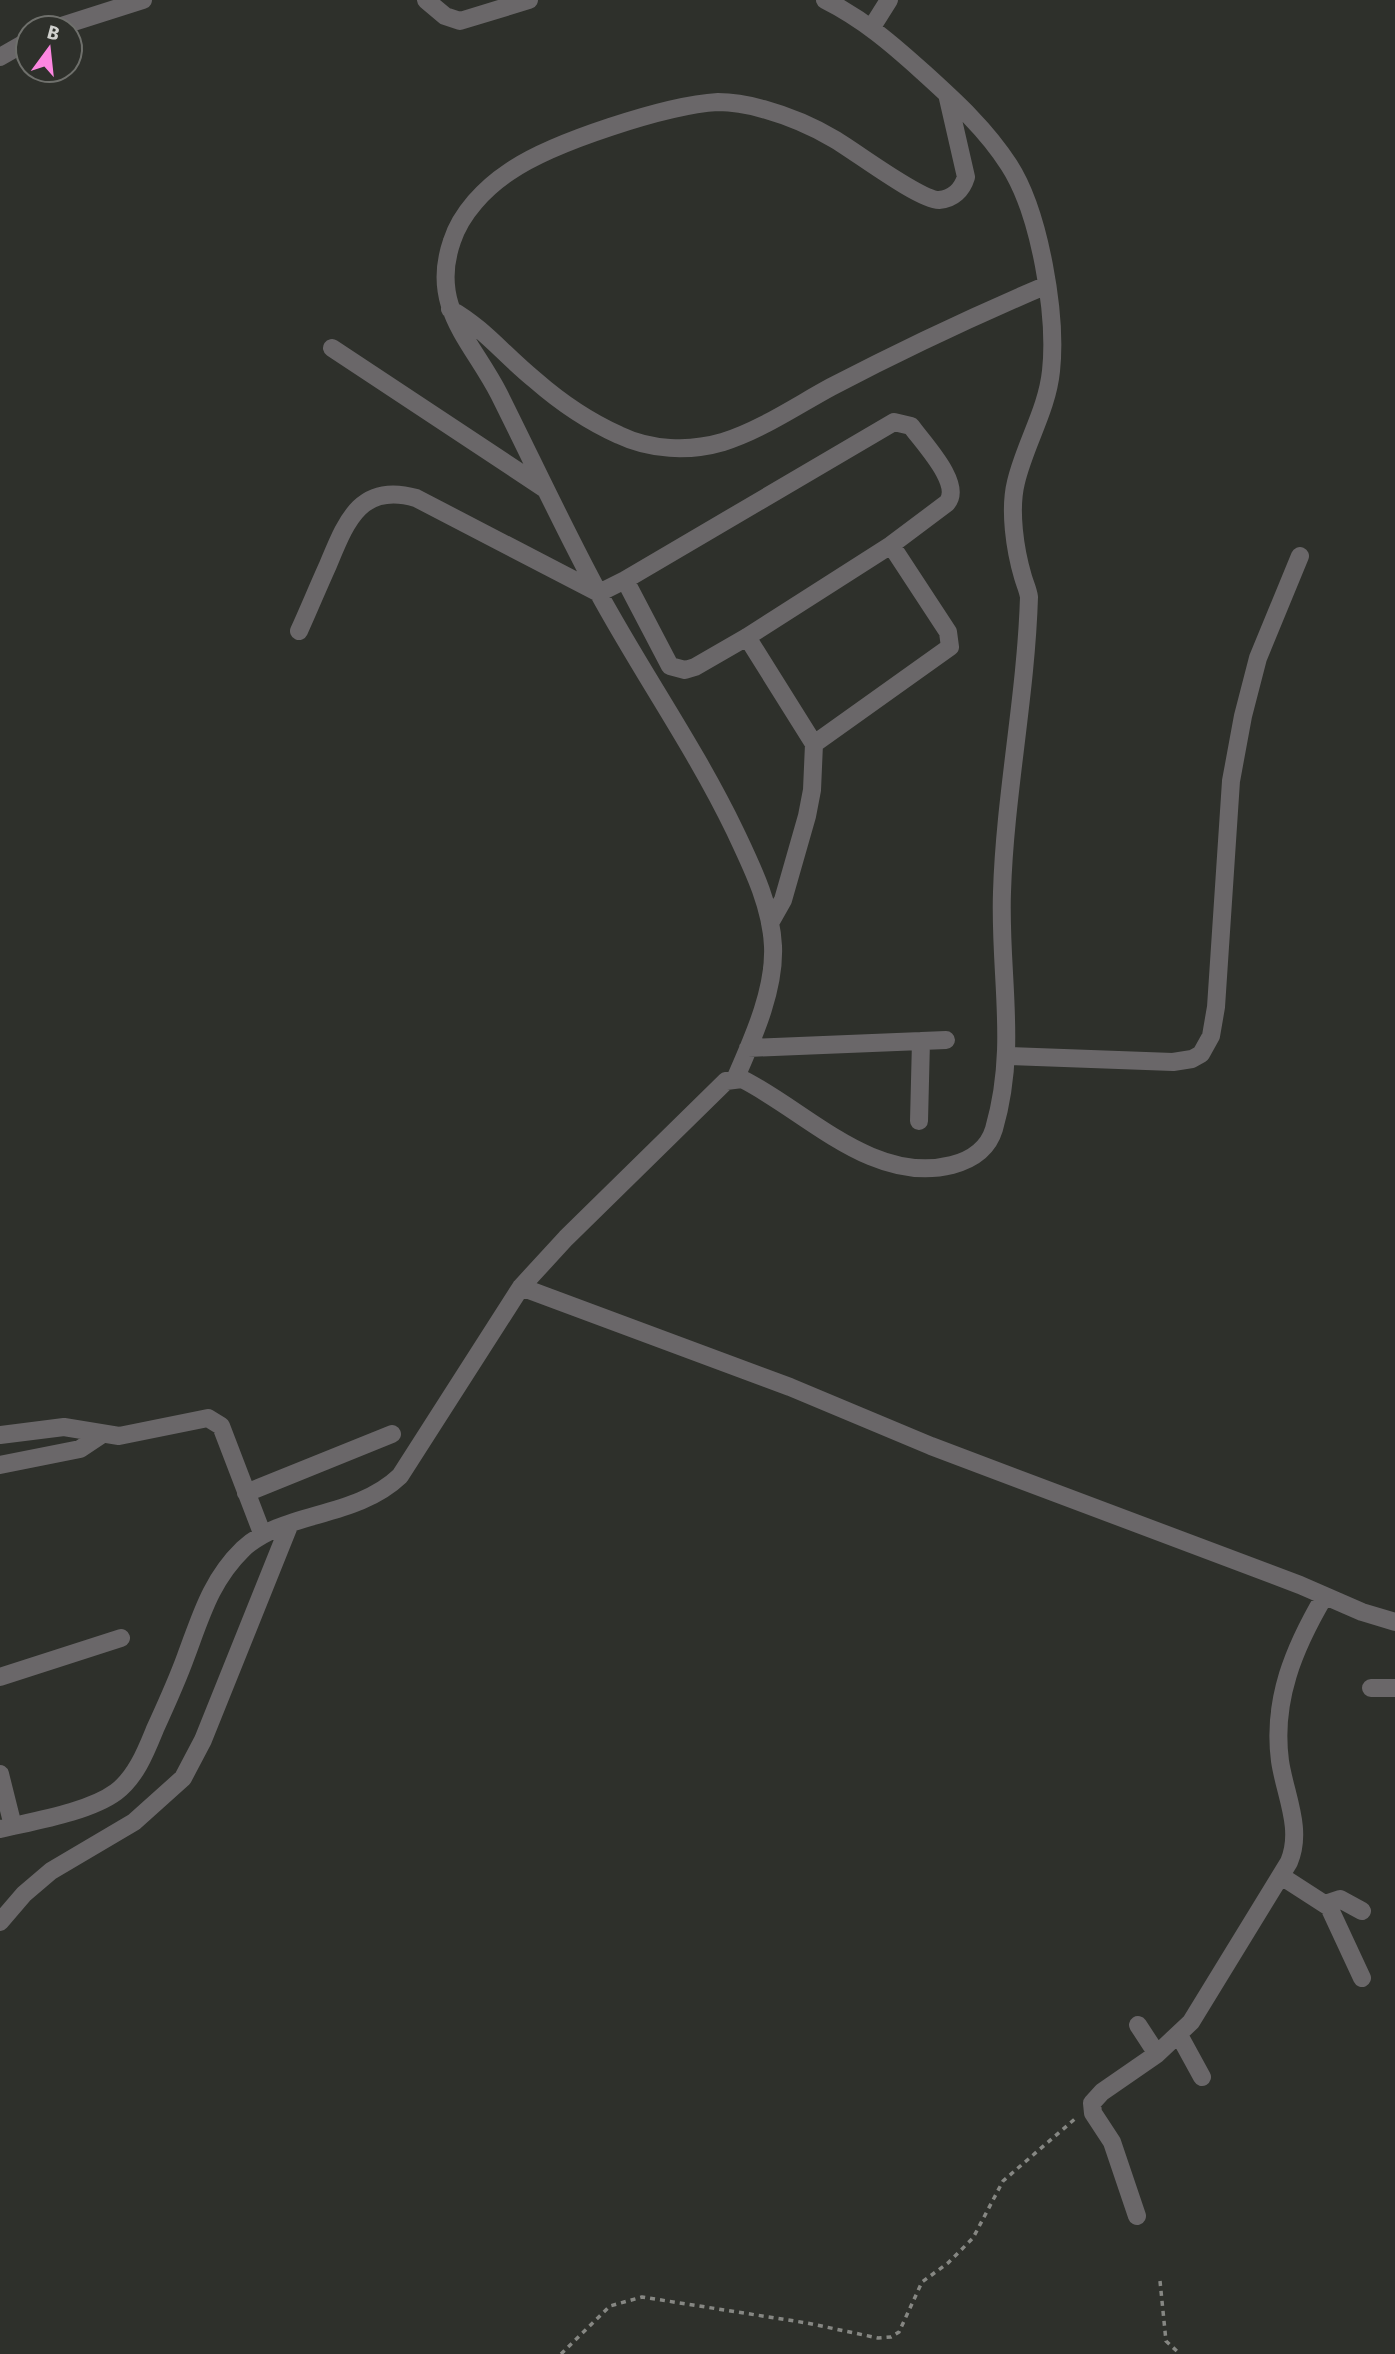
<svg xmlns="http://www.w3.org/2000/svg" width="1395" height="2354" font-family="'Fira Sans',sans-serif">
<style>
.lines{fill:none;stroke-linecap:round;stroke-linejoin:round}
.path{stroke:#868783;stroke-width:3.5;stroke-dasharray:5 5;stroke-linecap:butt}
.minor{stroke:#6a6769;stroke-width:18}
</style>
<rect width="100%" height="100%" fill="#2e302b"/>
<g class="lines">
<path class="path" d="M1160,2281L1166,2341L1180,2354
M561,2354L610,2306L642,2297L807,2323L878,2338L891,2337L899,2332L922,2282L948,2263L973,2238L1003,2181L1076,2118"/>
<path class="minor" d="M426,0L445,16L460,21L529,0
M872,27L889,0
M55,28L143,0
M0,57L28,41
M450,309C484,328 505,356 535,380C559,401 590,422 619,435C650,450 689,452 723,442C761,430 796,406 831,387C902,350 974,316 1047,285
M332,348L545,489
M894,422L911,426C923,443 963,484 947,503L891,545L747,637L695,667L685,670L670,666L625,580Z
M299,631C309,609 318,587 328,565C346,522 360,482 416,498L599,593L625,580
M747,637L814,744L812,790L807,816L783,900L770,923
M814,744L950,647L948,632L891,545
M748,1048L946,1040
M1008,1056L1173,1062L1192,1059L1201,1054L1211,1036L1216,1007L1231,781L1243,716L1258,658L1300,556
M736,1077C753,1038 775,990 773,946C771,905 752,867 735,831C695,748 642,673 598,592C563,527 532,460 499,394C472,341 429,307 452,241C461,213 485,188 509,172C552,142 667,105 718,102C734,102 749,105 763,109C788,116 812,126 834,139C855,151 919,200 939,200C953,199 962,190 966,177L947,94
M919,1121L921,1041
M521,1287L790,1387L931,1446L1300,1585L1362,1612L1395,1622
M0,1435L64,1427L119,1436L208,1418L221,1426L262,1533
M0,1465L80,1449L101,1435
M246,1493L392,1434
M0,1677L121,1638
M1371,1688H1395
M0,1774L13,1826
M0,1829C34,1821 89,1812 116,1792C136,1777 146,1751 155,1729C166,1705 177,1681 186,1656C201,1616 211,1580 243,1549C283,1511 355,1519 400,1476L521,1287L566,1238L726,1081L742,1079C806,1111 873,1185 952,1165C971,1160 988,1149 994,1129C1018,1046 999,975 1002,892C1005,794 1026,696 1029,597C1028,590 1025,584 1023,577C1015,550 1009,510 1016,482C1025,444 1047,410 1051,371C1057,315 1040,213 1009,165C986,129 955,101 923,72C892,44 863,19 825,0
M1281,1876L1329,1907L1362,1978
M1325,1904L1340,1899L1362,1911
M0,1922L24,1894L51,1871L134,1822L183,1778L203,1740L289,1526
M1138,2025L1157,2054
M1179,2035L1202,2077
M1137,2216L1112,2142L1093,2113L1092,2103L1102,2092L1157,2054L1191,2022L1289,1862C1303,1829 1285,1795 1280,1761C1272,1700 1294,1648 1324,1597"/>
</g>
<g transform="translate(49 49) rotate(15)"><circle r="33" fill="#2e302b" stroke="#6f706c" stroke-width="2"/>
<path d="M0-5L12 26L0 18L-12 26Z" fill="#fd86e1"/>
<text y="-10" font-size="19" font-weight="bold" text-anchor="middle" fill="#d0d1ce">B</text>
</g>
</svg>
